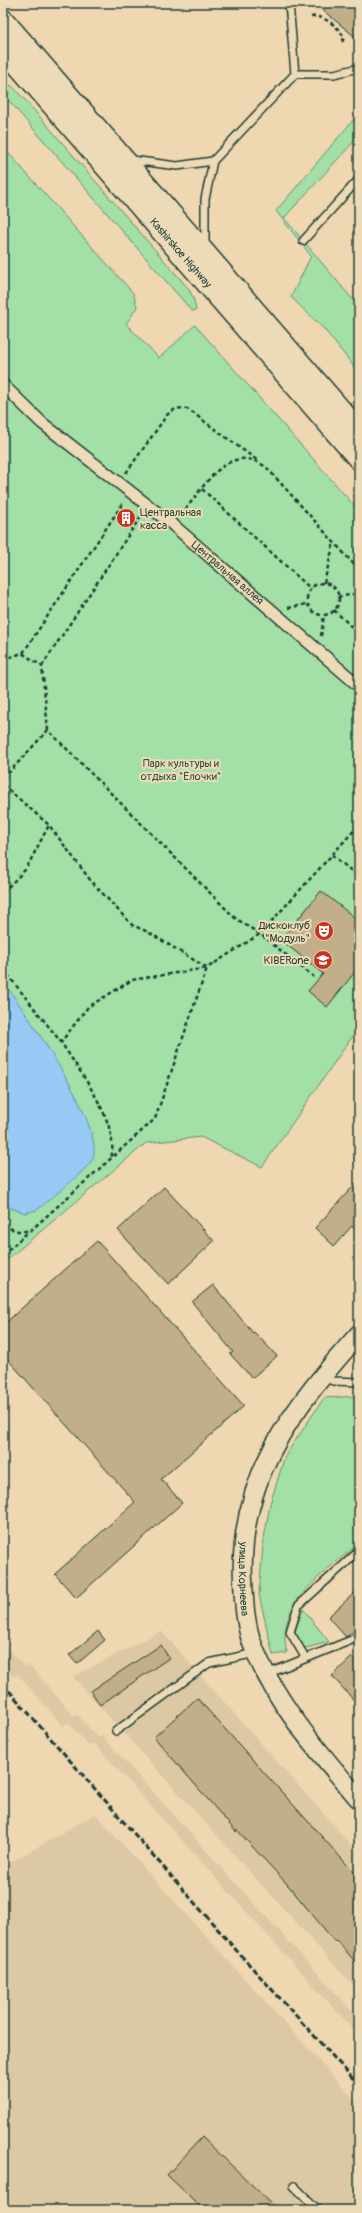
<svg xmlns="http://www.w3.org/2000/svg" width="362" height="2213" font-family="Pangolin,sans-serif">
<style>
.built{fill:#dcc8a3}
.green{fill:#a3e0a8;stroke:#618e6e}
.water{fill:#96c9f3;stroke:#6691a7}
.building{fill:#c1af89;stroke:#1f3d34}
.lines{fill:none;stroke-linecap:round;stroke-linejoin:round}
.service-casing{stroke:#1f3d34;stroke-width:10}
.pedestrian-casing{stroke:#1f3d34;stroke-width:14}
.tertiary-casing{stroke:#1f3d34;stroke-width:21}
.primary-casing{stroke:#1f3d34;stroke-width:25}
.path{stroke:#1f3d34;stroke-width:2.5;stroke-dasharray:4 3;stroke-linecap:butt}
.service{stroke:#eddbb8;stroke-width:7}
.pedestrian{stroke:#eddbb8;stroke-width:11}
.tertiary{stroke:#eddbb8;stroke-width:18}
.primary{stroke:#eddbb8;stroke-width:22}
.rail{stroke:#1f3d34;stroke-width:3;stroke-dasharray:6 3;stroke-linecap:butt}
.labels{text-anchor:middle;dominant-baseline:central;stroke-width:4;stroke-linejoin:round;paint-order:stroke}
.street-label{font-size:11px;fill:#1f3d34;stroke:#eddbb8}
.poi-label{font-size:11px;fill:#1f3d34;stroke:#eddbb8;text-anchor:end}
.park-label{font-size:11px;fill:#2c4d40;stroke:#eddbb8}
</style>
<rect width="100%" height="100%" fill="#eed7b1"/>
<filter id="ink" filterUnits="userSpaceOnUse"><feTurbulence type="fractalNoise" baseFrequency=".025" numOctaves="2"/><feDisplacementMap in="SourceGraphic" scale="8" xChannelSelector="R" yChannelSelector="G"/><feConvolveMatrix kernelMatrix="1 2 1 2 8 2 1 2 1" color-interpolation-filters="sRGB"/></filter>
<g filter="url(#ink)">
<path class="built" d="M161,1631L359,1854V1992L73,1677Z
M3,1643L25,1667L28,1664L74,1716L77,1714L98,1738L102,1736L359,2019V2036L94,1743L89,1746L68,1722L63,1726L18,1674L13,1677L3,1665Z
M95,1814L359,2105V2210H3V1867Z"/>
<path class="green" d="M4,82L12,86L26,101L188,288L193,297L196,310L192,311L3,94Z
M359,113V136L284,218L359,307V373L324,329L291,297L311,256L276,211Z
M3,147L133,293L137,307L126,324L159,358L195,325L359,511V1027L262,1167L201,1137L146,1143L3,1263Z
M359,1396V1543C326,1572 274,1603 287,1653L273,1655L259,1595L263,1545L270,1504L285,1456L324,1398Z
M303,1609L329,1642L298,1650L295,1632Z"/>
<path class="water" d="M3,981C24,1011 105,1124 93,1158C90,1168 48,1201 37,1210L25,1213L3,1205Z"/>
<path class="building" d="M314,3H359V40Z
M125,510L135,517L128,527L117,520Z
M321,891L359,921V967L327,1007L308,991L323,974L281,940Z
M359,1180V1233L352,1226L334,1246L315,1228Z
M164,1187L214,1241L168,1284L118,1230Z
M97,1241L244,1406L161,1479L182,1503L76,1598L55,1574L135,1502L3,1354V1325Z
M213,1285L253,1333L254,1332L277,1356L252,1378L230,1354L233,1352L192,1302Z
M359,1589V1627L346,1637L328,1617Z
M98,1631L105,1640L77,1664L69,1655Z
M161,1645L169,1658L100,1705L91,1691Z
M352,1657L359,1665V1706L332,1676Z
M197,1698L359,1878V1966L336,1940L335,1942L287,1884L237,1830L236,1832L154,1737Z
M202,2137L278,2210H204L167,2175Z"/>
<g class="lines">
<g class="service-casing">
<path id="service" d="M289,3L295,74
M132,160L177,166L213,161
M303,241L359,179
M205,245V199L213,161L295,74H334L359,68
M323,1376L333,1381L359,1382
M305,1657L290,1632L298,1606L359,1551
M267,1674L359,1637
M116,1731L209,1663L256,1653
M294,2186L318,2210"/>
</g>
<g class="pedestrian-casing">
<g id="pedestrian">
<path id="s1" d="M3,385L42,423L173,525L359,686"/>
</g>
</g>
<g class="tertiary-casing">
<g id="tertiary">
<path id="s2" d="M359,1334C293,1408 238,1476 243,1581C244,1602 245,1623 252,1643C274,1702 319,1752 359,1799"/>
</g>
</g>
<g class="primary-casing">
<g id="primary">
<path d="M3,21L359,432"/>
<path id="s3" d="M3,47L359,458"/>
</g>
</g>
<path class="path" d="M311,17C322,14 340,27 344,38L342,42
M126,473L167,415C173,409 181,406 189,410L258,461
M202,489L311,589
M181,515C203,489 228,438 267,468L359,570
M324,583L334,542
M307 599a16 16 0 1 1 32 0a16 16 0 1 1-32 0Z
M338,597L359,593
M288,608L307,604
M334,610L359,634
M321,636L324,615
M23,653L123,503
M3,660L22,653L42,666L48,730L235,918L260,934L314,977
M42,666L141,516
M3,779L48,730
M3,785L49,825L91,881L132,925L148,932L207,968L260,934L359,825
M332,855L359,877
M3,892L26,869L49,825
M3,969L61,1042
M3,1226L18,1231H30L155,1119L207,968L132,980L88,1007L61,1042C80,1073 120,1122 111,1159
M3,1255L29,1231"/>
<use href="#service" class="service"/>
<use href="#pedestrian" class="pedestrian"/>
<use href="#tertiary" class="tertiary"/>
<use href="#primary" class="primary"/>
<path class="rail" d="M3,1684L236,1950L359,2085"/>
</g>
</g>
<defs>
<g id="building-disc" transform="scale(1)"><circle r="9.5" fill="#c8321e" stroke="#eddbb8"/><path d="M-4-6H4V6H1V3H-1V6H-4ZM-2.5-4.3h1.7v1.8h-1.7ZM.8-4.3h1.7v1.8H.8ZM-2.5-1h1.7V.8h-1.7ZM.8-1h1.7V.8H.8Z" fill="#fff"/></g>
<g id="theatre-disc" transform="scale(1)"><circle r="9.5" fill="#c8321e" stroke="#eddbb8"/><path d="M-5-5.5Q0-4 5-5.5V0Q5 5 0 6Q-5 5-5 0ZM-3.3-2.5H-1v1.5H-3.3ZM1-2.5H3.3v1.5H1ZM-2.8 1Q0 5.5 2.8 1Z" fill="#fff"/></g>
<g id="school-disc" transform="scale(1)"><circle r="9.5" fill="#c8321e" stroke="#eddbb8"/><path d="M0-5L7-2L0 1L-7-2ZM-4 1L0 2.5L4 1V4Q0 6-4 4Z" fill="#fff"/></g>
</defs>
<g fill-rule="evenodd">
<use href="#building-disc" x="126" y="518"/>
<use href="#theatre-disc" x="324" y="931"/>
<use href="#school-disc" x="323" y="960"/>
</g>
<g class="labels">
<g class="street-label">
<text stroke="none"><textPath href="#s3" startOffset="272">Kashirskoe Highway</textPath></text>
<text stroke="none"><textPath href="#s1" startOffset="293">Центральная аллея</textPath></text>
<text stroke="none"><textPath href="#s2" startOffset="279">улица Корнеева</textPath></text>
</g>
<g class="poi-label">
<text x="140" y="512" text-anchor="start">Центральная<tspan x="140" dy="13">касса</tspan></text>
<text x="310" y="925">Дискоклуб<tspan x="310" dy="13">"Модуль"</tspan></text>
<text x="309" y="960">KIBERone</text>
</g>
<g class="park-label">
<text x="181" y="763">Парк культуры и<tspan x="181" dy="13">отдыха "Ёлочки"</tspan></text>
</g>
</g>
<rect width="362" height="2213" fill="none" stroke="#eddbb8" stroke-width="16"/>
<rect x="8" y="8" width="346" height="2197" fill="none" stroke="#1f3d34" stroke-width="1.5" filter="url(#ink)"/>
</svg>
